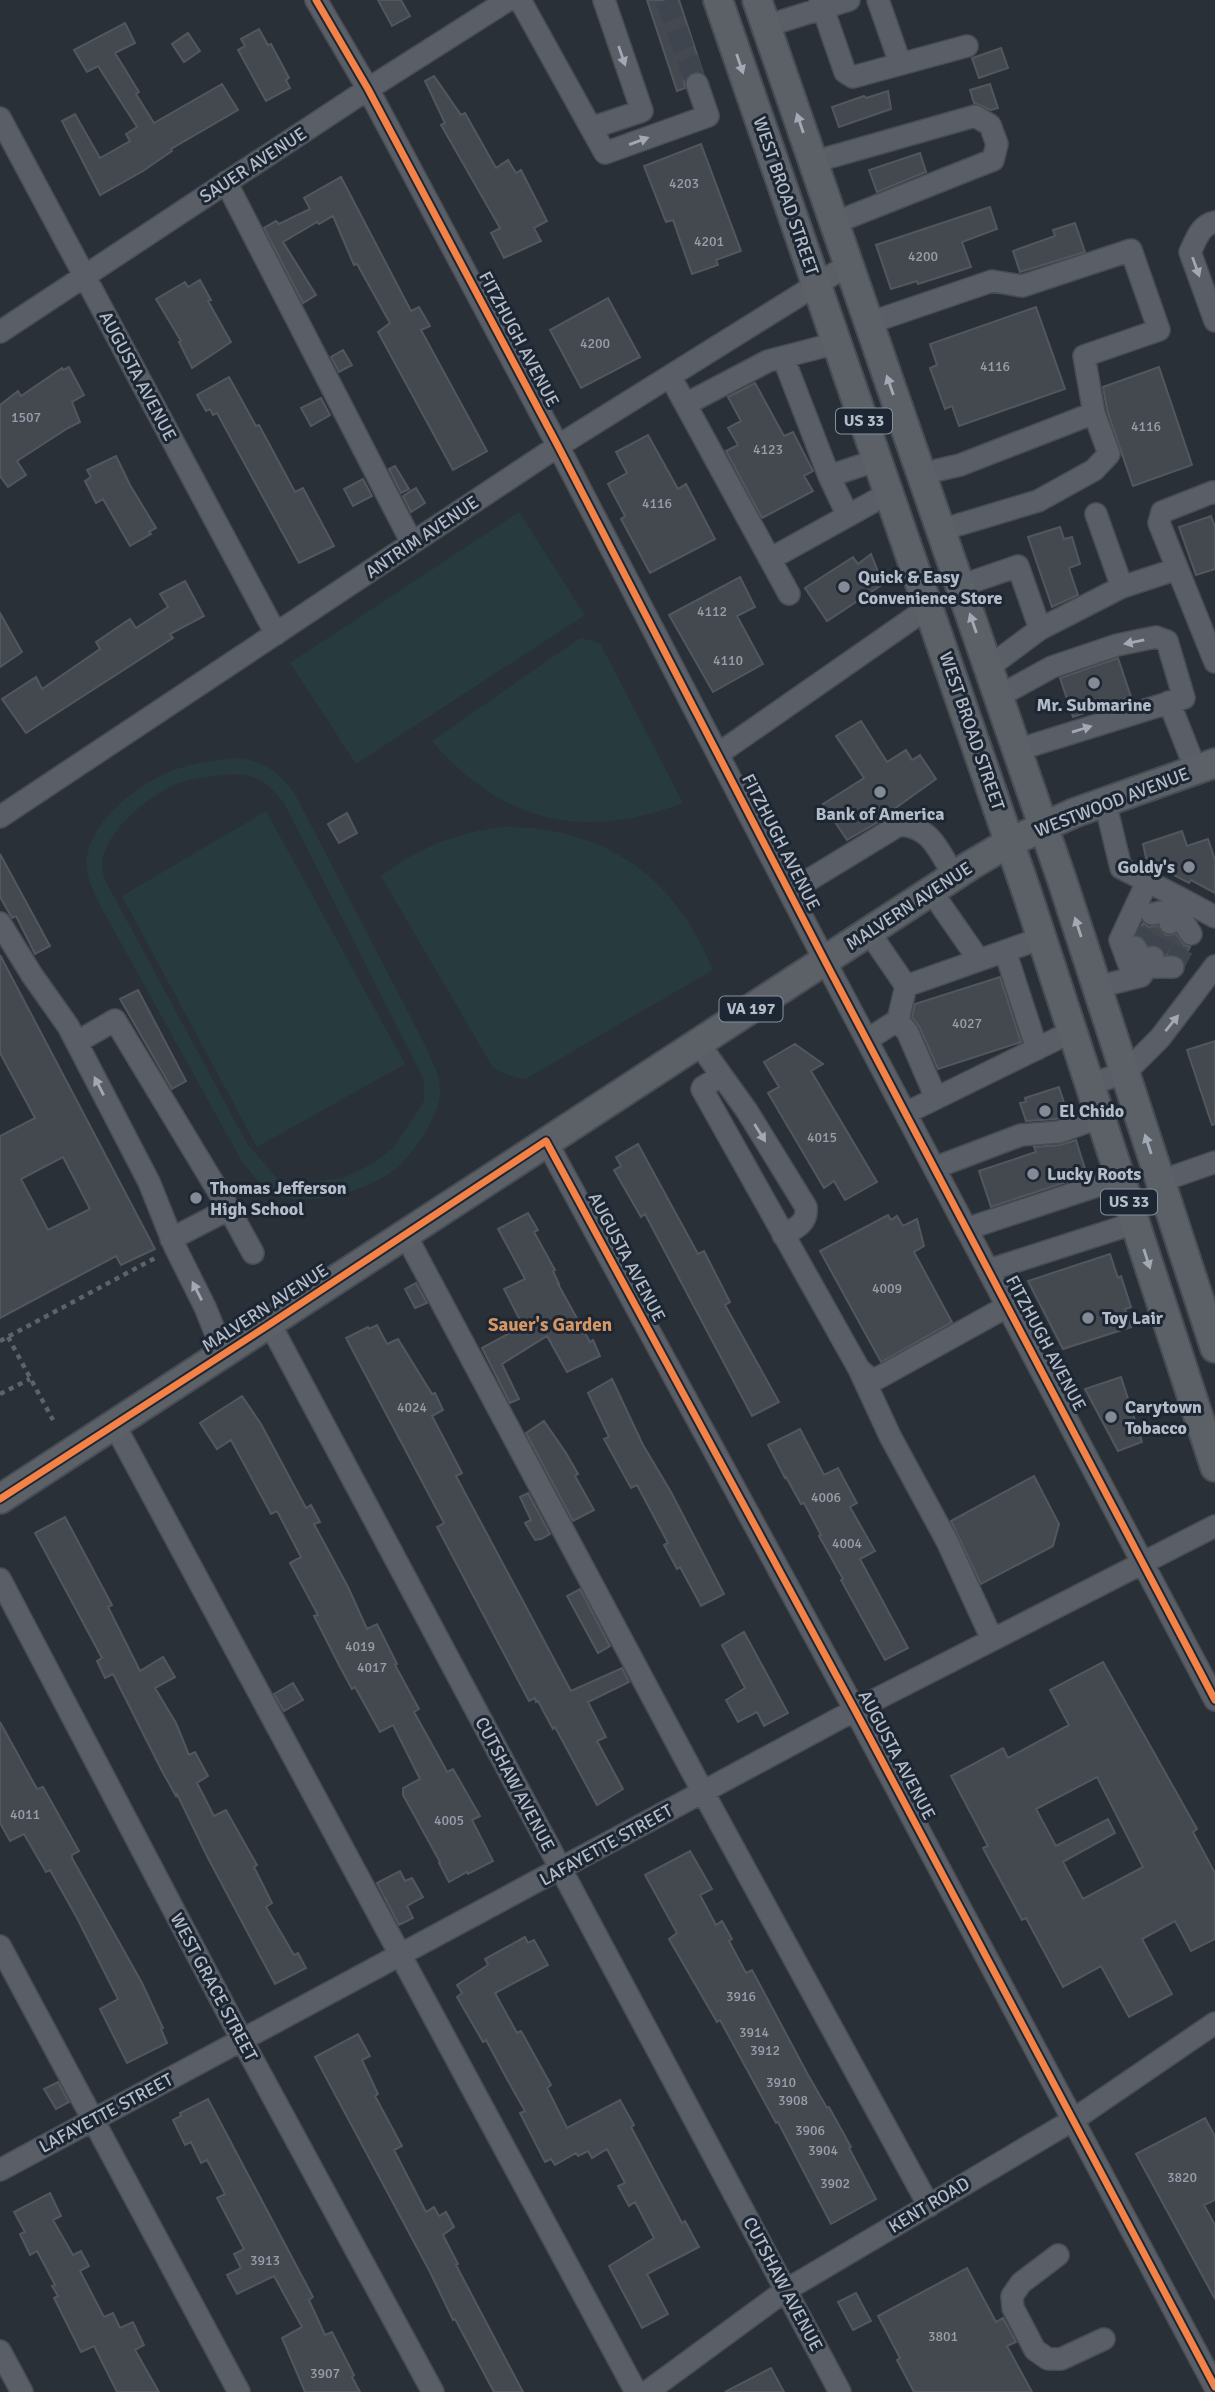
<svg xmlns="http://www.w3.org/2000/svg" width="1215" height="2392" font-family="Signika,sans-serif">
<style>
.green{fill:#273a3e;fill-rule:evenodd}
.building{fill:#444950;stroke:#52575f;stroke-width:2;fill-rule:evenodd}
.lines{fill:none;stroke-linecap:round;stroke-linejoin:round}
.minor-tunnel{stroke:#3f454e;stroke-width:21;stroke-dasharray:21 10;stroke-linecap:butt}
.minor-casing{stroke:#484c53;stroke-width:24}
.major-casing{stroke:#484c55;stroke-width:32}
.path{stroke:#5d636a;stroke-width:4.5;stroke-dasharray:5 5;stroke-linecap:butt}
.minor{stroke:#5a5e66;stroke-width:21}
.major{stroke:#5c6168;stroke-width:28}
.cycleway-casing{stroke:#1d2633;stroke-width:11}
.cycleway{stroke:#f48246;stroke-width:7}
.oneway{fill:#a2a9b5}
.oneway2{fill:#a2aab6}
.poi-dot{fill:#848b96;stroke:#1d2633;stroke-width:2.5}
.labels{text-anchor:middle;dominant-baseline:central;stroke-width:6;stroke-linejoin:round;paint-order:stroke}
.number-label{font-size:14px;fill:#989fab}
.shield{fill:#1d2633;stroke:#878f9c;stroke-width:2}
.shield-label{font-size:16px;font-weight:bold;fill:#b4bcc9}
.street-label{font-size:18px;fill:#b4bcc9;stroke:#1d2633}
.poi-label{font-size:18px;font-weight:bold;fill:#b4bcc9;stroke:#1d2633;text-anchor:start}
.neighbourhood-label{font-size:19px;font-weight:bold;fill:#d59563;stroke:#1d2633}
</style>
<rect width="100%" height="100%" fill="#2a3038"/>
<path class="green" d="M519,512L585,615L356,764L290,663Z
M580,638L600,643L683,803C583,841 502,823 432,741Z
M237,758C265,761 278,771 295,794L424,1043C431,1059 441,1076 440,1094C439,1116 414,1152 398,1167C374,1188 314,1207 282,1197C263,1191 251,1173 240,1158L101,907C95,894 87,881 87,866C84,823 145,777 183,767C200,762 219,760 237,758ZM233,774C261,775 267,783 284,803L424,1080V1101L394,1147L374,1163L343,1178L294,1184L277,1178L248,1145L104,878C103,873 102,867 102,862C106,830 151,794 179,783C196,777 215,776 233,774Z
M266,811L405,1064L257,1147L122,896Z
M502,827C604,826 675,876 713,970L525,1079C512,1077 503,1074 492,1066L381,876C418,848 455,833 502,827Z"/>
<path class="building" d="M378,0H401L410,16L392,26Z
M647,0H679L703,73L693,71L688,75L684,81L685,88L677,91Z
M125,23L135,43L115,53L139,92L136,94L154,123L222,84L238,110L171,149L172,151L143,171L100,195L62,121L75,114L100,158L130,141L126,134L137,127L98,66L87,72L74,50Z
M259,29L268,45L271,44L289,78L286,80L290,88L266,101L238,50L245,46L241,39Z
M188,33L200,51L184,62L172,44Z
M1001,48L1008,68L979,78L972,58Z
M434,76L461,115L465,113L496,168L508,160L516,173L521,170L547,221L534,228L541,241L504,258L491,233L500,228L441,125L445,123L425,81Z
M990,84L998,108L991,110L974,103L970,90Z
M888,91L891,109L839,127L832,107L864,96L866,98Z
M701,144L741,251L716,260L718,265L692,274L673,220L666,222L644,166Z
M920,153L926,172L877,192L869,170Z
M341,177L411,311L419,307L430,326L421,330L487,451L453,470L378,332L390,323L357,264L354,265L333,216L319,224L317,222L283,242L316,295L303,303L264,228L276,221L279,224L310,209L304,198Z
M990,207L997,229L962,242L971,267L918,284L917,281L891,289L876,245Z
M1075,223L1085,252L1020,272L1013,251L1055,236L1053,230Z
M200,280L211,300L208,301L231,342L192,368L179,342L181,341L156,299L185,282L188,287Z
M608,298L640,357L581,388L550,330Z
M1036,307L1065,389L959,426L952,406L945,409L930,368L937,365L930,344Z
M343,350L352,365L339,372L331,357Z
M69,367L84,395L72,402L80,422L68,428L17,461L26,475L8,487L0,476V405L18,391L21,396L62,368L63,370Z
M1159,367L1192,465L1133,486L1107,410L1103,387Z
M229,377L256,426L259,425L295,492L303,488L334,546L299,563L217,413L213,415L210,409L206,411L197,395Z
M755,383L784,436L793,432L813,471L804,476L813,491L762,518L726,451L738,445L728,428L741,421L728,397Z
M321,398L330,415L311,426L301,408Z
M648,435L678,489L686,484L715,539L650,573L621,519L625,516L608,484L627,473L616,452Z
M116,456L130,485L156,528L149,532L151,534L130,546L103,499L96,503L85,481L91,477L87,470Z
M395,466L409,489L401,493L389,469Z
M363,479L372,496L353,506L344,489Z
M416,488L425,503L411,512L403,496Z
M1211,516L1215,527V569L1196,575L1179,527Z
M1060,527L1064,539L1072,537L1080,564L1069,568L1078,595L1052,607L1028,537Z
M871,554L883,584L827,621L805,588L853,557L858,564Z
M740,577L755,607L737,616L763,664L713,692L669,615Z
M185,581L204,616L170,634L173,638L26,733L2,699L36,677L42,689L100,649L96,642L130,619L136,628L168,607L160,594Z
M0,613L22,652L0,667Z
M1118,658L1131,697L1073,717L1060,678Z
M861,721L887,762L906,750L912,760L920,755L936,779L890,812L892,814L847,840L823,804L864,778L836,736Z
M347,813L357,833L339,843L328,824Z
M1182,831L1187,846L1208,839L1215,860V893L1191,880L1189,883L1174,875L1175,873L1146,858L1143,844Z
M0,854L50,946L35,954L16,916L12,918L0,897Z
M1143,923L1149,927L1158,926L1166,935L1176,934L1184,945L1190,947L1183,959L1179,955L1165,954L1160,946L1149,945L1142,936L1137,934Z
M0,955L155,1249L121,1265L116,1256L0,1318V1136L35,1118L0,1053ZM63,1157L90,1209L48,1230L21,1179Z
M1000,977L1021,1042L938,1069L920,1028L912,1017L915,1004Z
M138,990L186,1081L172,1089L120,999Z
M1215,1041V1124L1212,1125L1187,1050Z
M795,1044L823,1064L811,1071L877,1182L845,1200L834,1181L824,1188L768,1093L779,1087L764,1062Z
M1059,1087L1068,1115L1056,1119L1026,1121L1020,1103L1026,1102L1025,1098Z
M1076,1140L1087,1175L991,1207L979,1171L1036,1152L1034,1147L1060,1145Z
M638,1144L698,1254L704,1251L730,1302L725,1305L779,1402L752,1416L645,1214L641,1217L614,1170L621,1166L616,1157Z
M528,1213L538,1230L534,1232L555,1270L553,1271L559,1284H558L590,1342L593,1340L600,1356L567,1372L547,1336L502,1364L519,1399L510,1403L482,1348L523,1326L504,1289L525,1279L498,1229Z
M888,1215L891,1220L897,1216L903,1226L917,1219L924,1246L914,1252L952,1322L881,1362L820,1251Z
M1110,1254L1118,1278L1121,1276L1131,1307L1125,1309L1131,1327L1063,1349L1028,1281Z
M416,1283L427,1303L415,1308L405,1289Z
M377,1325L387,1344L398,1339L432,1394L435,1393L443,1410L432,1416L462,1473L456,1476L571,1691L622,1668L629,1682L588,1702L606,1737L597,1741L623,1789L597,1805L555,1727L553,1729L538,1701L536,1702L535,1698L529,1701L437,1527L444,1523L346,1338L368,1327L369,1329Z
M1121,1377L1142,1442L1118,1451L1085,1389Z
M612,1379L643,1445L671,1492L724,1594L701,1606L680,1567L677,1569L664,1545L668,1543L637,1485L631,1488L604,1439L609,1437L588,1393Z
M242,1396L261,1424L306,1508L311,1505L320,1522L314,1524L348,1587L367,1629L377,1624L397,1664L395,1665L419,1709L414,1712L444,1766L447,1772L453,1769L480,1816L472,1820L493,1861L468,1874L467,1872L449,1882L439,1863L440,1862L403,1795V1788L420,1779L393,1725L380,1732L355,1687L352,1689L340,1667L314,1616L318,1615L290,1563L301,1557L277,1511L271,1514L231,1440L217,1449L200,1423Z
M544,1421L566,1453L578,1474L575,1476L594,1510L573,1521L526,1433Z
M800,1429L823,1473L824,1475L838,1468L857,1503L850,1507L875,1551L860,1559L908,1648L885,1660L841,1580L843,1579L819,1536L821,1535L804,1503L801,1504L786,1477L785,1478L768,1445Z
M1034,1476L1059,1524L1053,1546L981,1584L951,1521Z
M528,1493L550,1534L541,1539L535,1540L525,1523L531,1520L520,1497Z
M65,1517L112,1605L108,1607L140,1671L163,1657L175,1677L155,1688L176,1723L189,1755L195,1752L208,1776L197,1783L214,1816L226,1810L257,1865L254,1867L272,1903L266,1907L294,1955L298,1953L306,1968L275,1984L208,1858L177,1794L176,1796L162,1771L113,1674L105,1678L97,1661L102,1658L35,1533Z
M580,1589L610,1646L598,1653L567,1596Z
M744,1632L788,1713L764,1726L757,1712L738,1722L726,1700L745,1688L722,1645Z
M1103,1662L1197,1829L1193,1832L1215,1873V1939L1191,1951L1175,1921L1142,1939L1172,1994L1129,2017L1101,1966L1063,1987L1026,1918L1022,1920L983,1848L988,1846L951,1776L1003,1748L1008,1758L1069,1725L1050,1690ZM1097,1777L1143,1867L1083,1899L1063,1862L1115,1833L1108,1819L1056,1846L1036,1809Z
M293,1683L303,1700L284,1711L274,1694Z
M0,1722L37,1789L43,1787L79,1851L72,1855V1858L142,1983L163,2028L161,2029L167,2043L127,2063L100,2009L118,1999L77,1918L50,1870L46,1872L24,1834L10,1841L0,1823Z
M690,1851L712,1889L700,1895L716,1925L722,1921L732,1939L729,1941L746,1973L752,1970L807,2073L827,2108L829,2107L851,2147L849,2148L876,2199L831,2224L778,2122L776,2123L720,2020L717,2022L669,1939L677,1933L645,1875Z
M400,1871L405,1881L412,1878L423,1897L407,1906L413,1918L399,1925L377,1883Z
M525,1937L528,1943L534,1940L548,1965L495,1993L517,2033L521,2031L551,2085L547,2088L567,2128L620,2100L634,2125L631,2127L682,2223L685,2221L699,2247L647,2274L668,2314L642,2328L609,2266L654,2238L635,2202L629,2206L618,2186L625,2183L607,2149L592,2158L588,2151L578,2156L576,2153L555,2165L551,2159L545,2162L520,2113L525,2111L508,2081L486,2040L483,2042L457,1997L462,1993L457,1985L488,1965L485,1959Z
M358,2034L370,2056L362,2060L378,2094L375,2096L402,2146L394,2150L426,2212L434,2207L439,2216L446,2212L454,2227L443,2235L458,2264L456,2265L523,2392H494L455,2319L453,2320L430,2272L315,2057Z
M58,2082L69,2102L56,2109L44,2089Z
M208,2099L313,2297L309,2300L325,2335L332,2332L354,2375L352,2377L360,2392H305L282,2338L302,2327L274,2276L237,2294L227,2275L241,2268L234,2254L244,2249L217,2198L225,2194L207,2160L201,2163L191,2142L185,2145L173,2120L181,2116L180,2113Z
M1205,2118L1215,2136V2200L1204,2205L1215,2225V2299L1136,2154Z
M50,2193L61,2216L53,2220L73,2255L81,2251L89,2266L80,2271L104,2317L113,2313L120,2328L133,2322L144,2345L135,2350L159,2392H117L94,2346L81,2352L54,2298L58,2296L52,2286L55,2285L37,2251L30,2255L20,2234L25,2232L14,2212Z
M967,2268L996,2322L1003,2318L1016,2342L1007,2346L1032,2392H914L897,2360L900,2358L878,2316Z
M856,2293L871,2321L853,2330L838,2302Z
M771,2368L784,2392H725Z"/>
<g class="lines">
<path class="minor-tunnel" d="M666,0L697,84
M1135,947L1152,914
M1153,957L1170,923
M1173,967L1191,934"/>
<g class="minor-casing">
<path id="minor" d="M316,0L368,89L558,446L825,961L1215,1700
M520,0L591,128
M604,0L642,111L591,128L605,153L708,116L697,84
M820,0L845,72L853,77L967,46
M878,0L900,63
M766,26L849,0
M0,118L276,634
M813,162L975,116L990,125L997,144L993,160L834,223
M226,182L412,543
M1215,222C1200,225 1196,240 1190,252L1215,321
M869,323L992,281L1022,286L1131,250L1159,330L1084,356L1094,413
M0,332L368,89L508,0
M837,343L783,357L829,476L878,460
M670,376L789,594
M686,404L768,361L783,357
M921,474L960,465L1094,413L1109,454L1094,470L1038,501L941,530
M829,476L848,516
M1215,493L1213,492L1162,512L1159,523L1215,662
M770,559L889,493
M960,586L1018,566L1040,629
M1122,587L1177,569
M989,667L1040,629L1122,587L1096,514
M999,696L1052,667L1117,645L1156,637L1167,641L1184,698L1017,750
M1169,702L1196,770
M718,754L929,607
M1105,802L1121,868L1180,898
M0,817L558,446L848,265
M931,891L979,960
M789,892L899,825C931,826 939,851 954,876
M1152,914L1175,909L1191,934
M0,923L32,975L68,1026L149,1182L175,1247L205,1307L224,1354
M1170,923L1180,898L1215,917
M869,932L906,986
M1005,951L1037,1049
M1153,957L1147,967H1173
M1134,978L1120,940L1147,882
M1097,987L1141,976L1147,967L1135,947
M898,1020L908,1033L936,1098
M867,1040L898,1020L906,986L1042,938
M77,1042L115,1020L229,1209L171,1239
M699,1044L747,1111L806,1207C808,1223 796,1228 783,1235
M721,1076L703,1087L702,1089L859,1369L869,1378H878L1008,1306
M1090,1084L1125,1073L1160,1038L1215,966
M906,1113L1073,1031
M546,1141L855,1710L1215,2387
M934,1168L1021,1135L1059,1132L1101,1117
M1161,1181L1215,1162
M229,1209L253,1253
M966,1229L1121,1178
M405,1234L703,1792L929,2206
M989,1270L1135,1223
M270,1324L840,2392
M859,1369L890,1436L947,1541L992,1639
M114,1424L636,2392
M0,1579L242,2040L433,2392
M0,1946L239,2392
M0,2170L855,1710L1215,1526
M1058,2255L1021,2283L1012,2296L1013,2308L1035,2350L1048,2359H1061L1104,2339
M0,2351L22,2392
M647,2392L786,2290L1073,2120L1215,2023"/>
</g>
<g class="major-casing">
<path id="major" d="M718,0L1027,893L1215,1467
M757,0L1062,880L1215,1348
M0,1499L971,865L1010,842L1074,813L1215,763"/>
</g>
<path class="path" d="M8,1337L53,1420
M0,1341L157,1257
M0,1394L30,1379"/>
<use href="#minor" class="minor"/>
<use href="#major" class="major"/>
<g class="cycleway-casing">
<path id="cycleway" d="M316,0L368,89L558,446L825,961L1215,1700
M0,1499L270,1324L546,1141L855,1710L1215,2387"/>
</g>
<use href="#cycleway" class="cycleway"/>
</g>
<defs><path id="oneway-solid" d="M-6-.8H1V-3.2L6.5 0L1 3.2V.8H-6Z" transform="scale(1.75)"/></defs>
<g class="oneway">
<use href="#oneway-solid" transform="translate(622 56) rotate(71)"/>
<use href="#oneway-solid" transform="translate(639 141) rotate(-20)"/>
<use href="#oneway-solid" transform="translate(1196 267) rotate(70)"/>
<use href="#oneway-solid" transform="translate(1134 642) rotate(168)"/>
<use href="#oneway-solid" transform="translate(1082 729) rotate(-17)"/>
<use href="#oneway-solid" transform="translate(1172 1023) rotate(-51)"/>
<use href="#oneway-solid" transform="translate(99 1086) rotate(-117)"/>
<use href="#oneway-solid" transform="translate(760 1133) rotate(58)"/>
<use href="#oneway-solid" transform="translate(197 1291) rotate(-117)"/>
</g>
<g class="oneway2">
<use href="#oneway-solid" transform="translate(740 64) rotate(71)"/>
<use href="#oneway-solid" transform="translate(800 123) rotate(-109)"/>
<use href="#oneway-solid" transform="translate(890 385) rotate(-109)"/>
<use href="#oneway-solid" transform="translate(973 623) rotate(-109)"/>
<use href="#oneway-solid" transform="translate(1078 927) rotate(-108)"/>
<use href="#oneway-solid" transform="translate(1148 1144) rotate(-108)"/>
<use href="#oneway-solid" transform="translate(1147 1259) rotate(72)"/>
</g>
<g class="poi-dot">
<circle cx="844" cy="587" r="7"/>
<circle cx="1094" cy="683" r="7"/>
<circle cx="880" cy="792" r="7"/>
<circle cx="1189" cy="867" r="7"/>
<circle cx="1045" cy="1111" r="7"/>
<circle cx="1033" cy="1174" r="7"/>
<circle cx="196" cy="1198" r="7"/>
<circle cx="1088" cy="1318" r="7"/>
<circle cx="1111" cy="1417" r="7"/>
</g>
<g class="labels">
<g class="number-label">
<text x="684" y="183">4203</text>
<text x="709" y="241">4201</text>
<text x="923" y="256">4200</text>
<text x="595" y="343">4200</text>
<text x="995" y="366">4116</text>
<text x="26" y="417">1507</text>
<text x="1146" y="426">4116</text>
<text x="768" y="449">4123</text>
<text x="657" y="503">4116</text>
<text x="712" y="611">4112</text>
<text x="728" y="660">4110</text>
<text x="967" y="1023">4027</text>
<text x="822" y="1137">4015</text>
<text x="887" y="1288">4009</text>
<text x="412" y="1407">4024</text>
<text x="826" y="1497">4006</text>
<text x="847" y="1543">4004</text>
<text x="360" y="1646">4019</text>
<text x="372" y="1667">4017</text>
<text x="25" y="1814">4011</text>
<text x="449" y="1820">4005</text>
<text x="741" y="1996">3916</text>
<text x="754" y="2032">3914</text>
<text x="765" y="2050">3912</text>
<text x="781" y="2082">3910</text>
<text x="793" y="2100">3908</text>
<text x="810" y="2130">3906</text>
<text x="823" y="2150">3904</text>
<text x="1182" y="2177">3820</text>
<text x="835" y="2183">3902</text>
<text x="265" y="2260">3913</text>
<text x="943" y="2336">3801</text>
<text x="325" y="2373">3907</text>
</g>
<g class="shield">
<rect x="836" y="408.5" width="56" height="25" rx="5"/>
<rect x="719.5" y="996.5" width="63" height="25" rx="5"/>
<rect x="1101" y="1189.5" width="56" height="25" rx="5"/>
</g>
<g class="shield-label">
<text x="864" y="421">US 33</text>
<text x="751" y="1009">VA 197</text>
<text x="1129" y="1202">US 33</text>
</g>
<g class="street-label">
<text transform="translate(253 165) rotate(-33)">SAUER AVENUE</text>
<text transform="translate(786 196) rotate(71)">WEST BROAD STREET</text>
<text transform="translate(519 339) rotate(62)">FITZHUGH AVENUE</text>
<text transform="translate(138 376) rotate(62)">AUGUSTA AVENUE</text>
<text transform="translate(422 537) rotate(-34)">ANTRIM AVENUE</text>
<text transform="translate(972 731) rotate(71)">WEST BROAD STREET</text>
<text transform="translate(1112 802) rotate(-21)">WESTWOOD AVENUE</text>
<text transform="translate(781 842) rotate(63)">FITZHUGH AVENUE</text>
<text transform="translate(909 906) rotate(-33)">MALVERN AVENUE</text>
<text transform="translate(627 1257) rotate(62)">AUGUSTA AVENUE</text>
<text transform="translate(265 1308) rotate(-33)">MALVERN AVENUE</text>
<text transform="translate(1046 1343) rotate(62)">FITZHUGH AVENUE</text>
<text transform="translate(897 1755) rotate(62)">AUGUSTA AVENUE</text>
<text transform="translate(515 1784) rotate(62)">CUTSHAW AVENUE</text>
<text transform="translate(606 1845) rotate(-29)">LAFAYETTE STREET</text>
<text transform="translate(214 1987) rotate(62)">WEST GRACE STREET</text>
<text transform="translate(106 2113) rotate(-28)">LAFAYETTE STREET</text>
<text transform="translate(929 2205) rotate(-31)">KENT ROAD</text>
<text transform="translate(783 2284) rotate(62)">CUTSHAW AVENUE</text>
</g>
<g class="poi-label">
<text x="858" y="577">Quick &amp; Easy<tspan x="858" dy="21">Convenience Store</tspan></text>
<text x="1094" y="705" text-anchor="middle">Mr. Submarine</text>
<text x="880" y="814" text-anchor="middle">Bank of America</text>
<text x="1175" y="867" text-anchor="end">Goldy's</text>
<text x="1059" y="1111">El Chido</text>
<text x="1047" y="1174">Lucky Roots</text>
<text x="210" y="1188">Thomas Jefferson<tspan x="210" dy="21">High School</tspan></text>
<text x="1102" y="1318">Toy Lair</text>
<text x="1125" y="1407">Carytown<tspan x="1125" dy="21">Tobacco</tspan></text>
</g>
<g class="neighbourhood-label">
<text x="550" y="1325">Sauer's Garden</text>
</g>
</g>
</svg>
